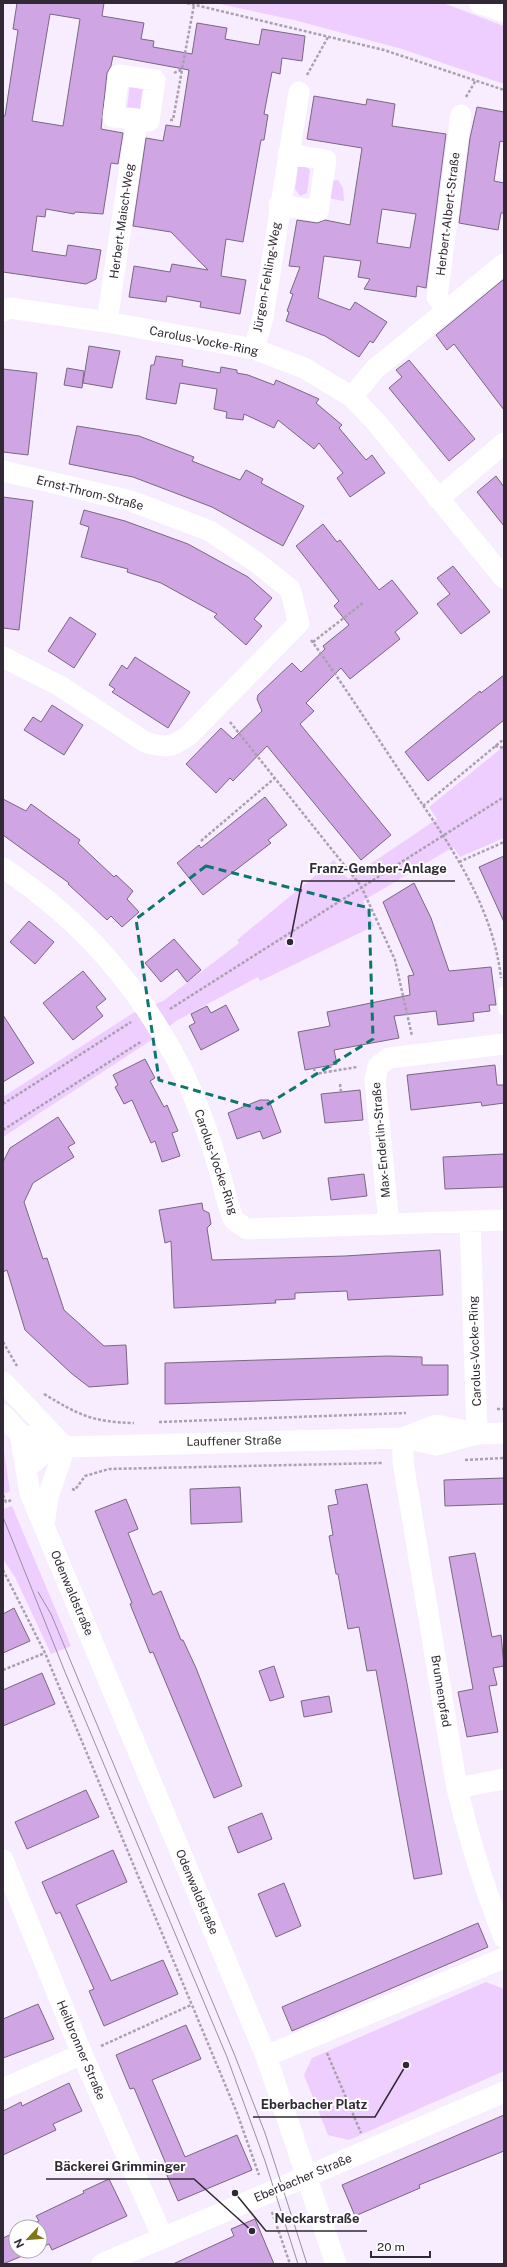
<svg xmlns="http://www.w3.org/2000/svg" width="507" height="2267" font-family="'Public Sans',sans-serif">
<style>
.green{fill:#eecefe}
.building{fill:#cfa5e4;stroke:#796882;fill-rule:evenodd}
.lines{fill:none;stroke-linecap:round;stroke-linejoin:round}
.path{stroke:#aaa0b0;stroke-width:2.5;stroke-dasharray:3 2;stroke-linecap:butt}
.lane{stroke:#fff;stroke-width:11}
.street{stroke:#fff;stroke-width:21}
.secondary{stroke:#fff;stroke-width:22}
.tram{stroke:#998f9f;stroke-width:1}
.marked{fill:none;stroke:#0f766e;stroke-width:3;stroke-dasharray:8 5;stroke-linejoin:round}
.labels{text-anchor:middle;dominant-baseline:central;stroke-width:4;stroke-linejoin:round;paint-order:stroke}
.street-label{font-size:12px;fill:#312935;stroke:#fff}
.leader{fill:none;stroke:#312935;stroke-width:1.5}
.callout-dot{fill:#312935;stroke:#fff;stroke-width:1.5}
.callout-label{font-size:13px;text-anchor:middle;font-weight:bold;fill:#312935;stroke:#fff;stroke-width:4;stroke-linejoin:round;paint-order:stroke}
</style>
<rect width="100%" height="100%" fill="#f8ecff"/>
<path class="green" d="M215,3H443L504,26V84L402,49L294,20Z
M130,84L143,87L140,109L127,107Z
M305,165L310,170L307,193L300,196L295,189L298,167Z
M338,180L343,188L344,201L322,197L327,182Z
M504,746V838L460,857L453,847L363,901L374,926L260,981L258,977L176,1021L150,1041L3,1137V1097L133,1013L163,1001L239,943L237,940L334,860L348,879L437,819L429,807Z
M3,1444L10,1491L5,1494L3,1489Z
M12,1506L71,1646L51,1654L15,1577L3,1559V1509Z
M486,1982L504,1989V2071L349,2140L328,2135L304,2075L312,2058Z"/>
<path class="building" d="M17,3H104L102,16L144,23L141,39L154,41L153,47L192,54L197,23L227,28L225,39L259,45L262,29L305,36L302,61L282,58L280,74L272,72L264,114L268,115L264,140H261L243,242L226,239L221,276L246,280L240,314L200,307L201,302L167,296L166,302L129,297L134,266L170,272L172,264L208,270L171,232L133,226L146,138L163,141L166,125L180,127L189,70L113,56L111,66L107,73L101,129L123,133L118,164L111,163L103,214L75,212L74,214L46,209L45,217L37,216L32,251L66,256L68,245L101,250L96,279L86,284L3,272V116H5L18,30L13,29ZM50,14L80,19L63,126L32,121Z
M314,96L366,105L367,99L395,104L392,126L446,134L426,288L417,286L416,297L364,289L370,279L358,277L361,261L324,256L318,298L350,310L355,302L387,322L373,343L370,341L359,357L325,336L286,321L289,312L287,311L293,294L290,293L300,267L289,266L297,220L317,223L325,220L350,225L362,148L307,139ZM382,209L416,214L410,248L377,243Z
M477,107L504,112V142L500,141L494,181L504,183V213H501L498,230L459,223L470,138Z
M504,279V410L454,344L447,350L436,335Z
M89,346L120,351L112,388L83,383Z
M156,356L183,360L182,366L220,373L221,367L237,370V373L248,375L274,385L276,380L319,399L316,403L342,425L339,428L366,460L372,455L385,473L350,497L337,478L343,473L319,443L314,449L278,420L274,428L244,414L243,420L226,418L227,412L214,409L217,389L180,383L176,404L146,399L151,365H154Z
M409,360L475,439L449,461L389,388L402,377L396,370Z
M67,368L84,371L82,388L64,385Z
M3,369L37,373L28,455L3,452Z
M77,426L139,436L194,457L192,461L240,480L246,470L263,479L261,483L304,506L283,546L212,507L133,477L69,464Z
M496,476L504,487V526L477,492Z
M3,497L33,501L19,630L3,628Z
M84,510L125,521L188,544L248,577L272,598L254,619L262,626L246,645L214,617L217,614L161,583L127,572L128,569L81,557L89,527L80,524Z
M323,524L337,542L340,540L379,590L392,580L418,613L395,632L400,639L350,679L341,668L306,703L314,711L300,724L391,835L361,860L267,746L233,781L230,778L216,793L186,764L221,728L233,739L262,711L257,699L258,695L292,663L301,672L325,649L323,646L349,625L334,606L339,601L296,546Z
M453,566L490,612L461,634L437,604L450,594L437,578Z
M70,617L96,634L74,668L48,651Z
M135,657L190,692L168,728L112,692L115,689L109,685L122,665L127,669Z
M504,675V720L428,781L405,752L480,691L481,693Z
M52,705L83,725L64,755L24,730L33,717L41,722Z
M265,797L287,825L268,840L271,843L203,895L177,863L199,845L201,848Z
M3,799L26,811L31,804L80,840L78,843L114,877L116,875L133,891L127,899L139,912L122,927L111,916L107,920L68,884L69,883L3,835Z
M504,856V922L479,867Z
M414,883L431,918L449,971L491,967L496,1005H489L490,1011L473,1013L474,1021L438,1025L436,1011L394,1016L399,1038L334,1050L337,1064L305,1070L298,1032L330,1026L327,1012L410,995L408,976L414,975L383,902Z
M29,921L54,942L35,964L10,942Z
M174,939L201,970L187,982L177,969L161,982L145,963Z
M83,971L106,999L96,1007L103,1016L73,1040L43,1003Z
M226,1005L239,1030L201,1050L189,1026L195,1023L191,1014L207,1006L211,1013Z
M3,1015L34,1063L3,1082Z
M145,1059L155,1078L150,1081L164,1107L167,1105L178,1131L172,1133L180,1156L162,1162L155,1141L151,1143L132,1100L124,1104L115,1087L118,1085L113,1075Z
M495,1065L497,1085H504V1103L482,1106L481,1102L411,1110L407,1075Z
M360,1090L363,1120L325,1123L321,1094Z
M260,1100H269L281,1132L263,1139L260,1131L237,1139L228,1113Z
M58,1117L75,1143L68,1147L74,1157L33,1183L24,1202L43,1259L47,1258L64,1310L104,1346L126,1345L128,1384L89,1387L71,1373L25,1330L7,1270L3,1272V1162L10,1148Z
M504,1154V1187L445,1189L443,1157Z
M364,1174L367,1196L331,1200L328,1178Z
M202,1203L203,1210L209,1213L211,1224L207,1228L212,1260L345,1256L440,1250L443,1295L348,1300L347,1291L295,1293V1299L275,1300L276,1303L174,1308L171,1241L165,1243L159,1210Z
M388,1356L422,1357V1365H448V1395L165,1404V1363Z
M504,1478V1504L445,1506L444,1480Z
M367,1484L406,1678L442,1874L414,1879L376,1670L367,1671L359,1627L348,1629L338,1574H336L329,1536L333,1535L328,1506L338,1504L335,1490Z
M240,1487L242,1522L191,1524L190,1489Z
M126,1499L138,1529L128,1533L153,1595L161,1591L181,1640H183L196,1668L242,1786L214,1798L153,1652L150,1653L130,1604L132,1603L95,1511Z
M475,1553L492,1637L501,1635L504,1666L493,1668L497,1685L489,1686L498,1732L467,1737L458,1692L473,1689L449,1557Z
M14,1608L30,1641L3,1653V1614Z
M274,1666L284,1697L270,1701L259,1671Z
M42,1673L55,1704L3,1726V1690Z
M329,1696L332,1712L304,1717L301,1701Z
M86,1790L99,1817L27,1849L15,1822Z
M262,1813L272,1839L238,1853L228,1827Z
M113,1850L127,1882L76,1905L111,1981L163,1960L178,1994L104,2026L89,1991L94,1989L60,1912L56,1914L42,1882Z
M284,1883L301,1926L276,1937L258,1894Z
M478,1923L488,1947L292,2031L282,2007Z
M38,2004L54,2039L3,2058V2019Z
M186,2025L201,2059L152,2080L185,2157L237,2135L252,2170L178,2201L163,2166L166,2164L134,2088L130,2089L116,2055Z
M69,2083L82,2111L53,2124L56,2130L3,2155V2111L21,2102L22,2106Z
M504,2115V2151L419,2185L420,2188L355,2216L342,2185Z
M109,2179L127,2216L52,2250L49,2244L40,2248V2227H27L39,2221L36,2216L84,2193L83,2191Z
M255,2219L274,2264H173L234,2236L231,2229Z
M16,2232V2251H34L3,2264V2238Z"/>
<g class="lines">
<path class="path" d="M187,3L384,50L504,90
M174,73L182,69L194,5
M307,75L328,37
M466,97L476,80
M170,120H173L182,70
M311,640C342,682 370,727 399,770C442,834 492,899 501,978
M313,642L363,603
M230,722L361,886L395,960L412,1036
M495,746L504,748
M423,806L504,739
M201,841L276,777
M459,862L504,842
M170,1009L504,797
M330,1065L331,1071
M314,1068L315,1074L357,1067
M340,1084L341,1092
M3,1104L131,1022
M3,1130L142,1041
M3,1342L17,1366
M44,1394C79,1415 92,1422 134,1423
M497,1409H504
M159,1422L406,1413
M465,1460L504,1458
M72,1489L75,1490L85,1476L109,1469L382,1463
M3,1495L6,1502L12,1500
M3,1570L45,1653L237,2113L259,2175
M3,1670L45,1653
M101,2046L191,2005
M327,2053L361,2133
M272,2212L290,2264"/>
<path class="lane" d="M503,992L504,1010"/>
<path class="street" d="M279,205L318,211L326,160L288,154
M447,309L437,297L461,115
M3,311L10,308L107,322L254,349L304,368L352,397L376,422L504,578
M107,322L137,119L149,121L155,80L119,75L113,117L137,119
M254,349L263,317L299,92
M352,397L375,369L504,264
M3,471L131,501L210,531L256,562L290,589L299,623L188,736C171,748 165,748 145,742L60,686L3,657
M438,499L504,443
M3,868C83,921 140,987 183,1072C197,1102 209,1134 218,1166C223,1182 226,1202 233,1218C235,1222 243,1226 247,1229L504,1220
M470,1221L477,1434
M389,1224L375,1080L378,1066L389,1058L504,1044
M3,1382L65,1447
M3,1415L20,1434L64,1447
M20,1434L30,1493L266,2056L336,2264
M403,1438V1462L457,1788C469,1840 485,1889 504,1938
M403,1438L436,1425L475,1433
M26,1468L45,1453L65,1447L403,1438L436,1445L477,1434L504,1433
M44,1525L48,1497L65,1447
M457,1788L504,1779
M3,1860L82,2054L163,2238
M266,2056L504,1958
M3,2089L82,2054
M102,2264L504,2092"/>
<path class="secondary" d="M480,3L504,11"/>
<path class="tram" d="M3,1517L65,1672L227,2057L265,2161L298,2264
M38,1592L51,1614L235,2056L265,2133L307,2264"/>
</g>
<path class="marked" d="M206,866L369,908L373,1039L260,1109L159,1080L136,919Z"/>
<g class="labels">
<g class="street-label">
<text transform="translate(448 214) rotate(-83)">Herbert-Albert-Straße</text>
<text transform="translate(122 221) rotate(-82)">Herbert-Maisch-Weg</text>
<text transform="translate(267 277) rotate(-80)">Jürgen-Fehling-Weg</text>
<text transform="translate(204 341) rotate(11)">Carolus-Vocke-Ring</text>
<text transform="translate(90 493) rotate(14)">Ernst-Throm-Straße</text>
<text transform="translate(381 1140) rotate(-95)">Max-Enderlin-Straße</text>
<text transform="translate(216 1162) rotate(71)">Carolus-Vocke-Ring</text>
<text transform="translate(475 1351) rotate(-92)">Carolus-Vocke-Ring</text>
<text transform="translate(234 1441) rotate(-1)">Lauffener Straße</text>
<text transform="translate(72 1593) rotate(67)">Odenwaldstraße</text>
<text transform="translate(441 1691) rotate(81)">Brunnenpfad</text>
<text transform="translate(197 1892) rotate(67)">Odenwaldstraße</text>
<text transform="translate(81 2050) rotate(67)">Heilbronner Straße</text>
<text transform="translate(303 2178) rotate(-23)">Eberbacher Straße</text>
</g>
</g>
<path class="leader" d="M290 942L302 881H455M406 2065L375 2117H253M252 2231L194 2179H46M235 2193L266 2231H367"/>
<g class="callout-dot">
<circle cx="290" cy="942" r="4"/>
<circle cx="406" cy="2065" r="4"/>
<circle cx="252" cy="2231" r="4"/>
<circle cx="235" cy="2193" r="4"/>
</g>
<g class="callout-label">
<text x="378" y="873">Franz-Gember-Anlage</text>
<text x="314" y="2109">Eberbacher Platz</text>
<text x="120" y="2171">Bäckerei Grimminger</text>
<text x="317" y="2223">Neckarstraße</text>
</g>
<rect width="507" height="2267" fill="none" stroke="#312935" stroke-width="8"/>
<g transform="translate(28 2239) rotate(244)"><circle r="19" fill="#ffffff" stroke="#ada9ae"/>
<path d="M0-3L7 15L0 10L-7 15Z" fill="#7f771b"/>
<text y="-6" font-size="11" font-weight="bold" text-anchor="middle" fill="#312935">N</text>
</g>
<path d="M371 2251v6h59v-6" fill="none" stroke="#312935" stroke-width="2"/>
<text x="377" y="2251" font-size="12" fill="#312935" stroke="#ffffff" stroke-width="3" paint-order="stroke">20 m</text>
</svg>
